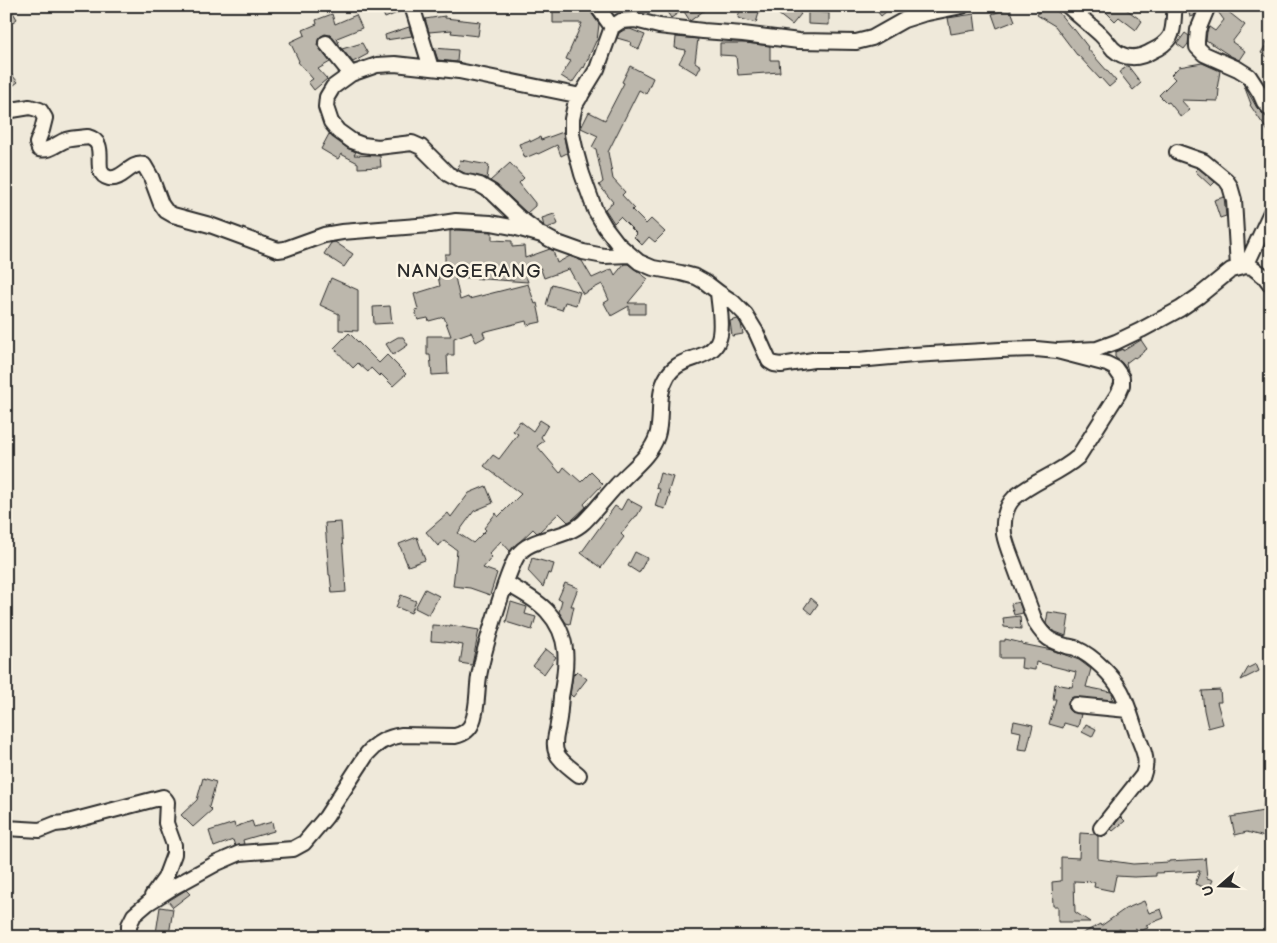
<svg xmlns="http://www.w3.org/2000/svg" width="1277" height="943" font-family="'Balsamiq Sans',sans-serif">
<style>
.building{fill:#bcb7ac;stroke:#2b2b2b}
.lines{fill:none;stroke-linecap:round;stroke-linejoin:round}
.minor-casing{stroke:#2b2b2b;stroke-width:18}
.minor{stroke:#fcf5e5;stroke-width:14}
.labels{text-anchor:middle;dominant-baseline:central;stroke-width:5;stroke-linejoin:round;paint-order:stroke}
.quarter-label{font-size:19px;letter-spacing:1px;fill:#2b2b2b;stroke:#fcf5e5}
</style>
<rect width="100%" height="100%" fill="#efe9da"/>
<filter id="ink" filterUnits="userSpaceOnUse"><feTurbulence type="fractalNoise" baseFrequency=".02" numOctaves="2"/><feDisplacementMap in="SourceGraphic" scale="10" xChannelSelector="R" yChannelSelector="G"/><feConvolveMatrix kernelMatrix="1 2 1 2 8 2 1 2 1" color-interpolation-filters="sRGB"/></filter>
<g filter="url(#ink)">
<path class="building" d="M6,6H9L17,19L6,27Z
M380,6H403L404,10L385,18Z
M553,6H588L590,11L599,24L597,41H596L584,68L583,67L572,83L561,76L571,61L566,59L582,23H553Z
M663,6H677L680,12L671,18Z
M689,6H710L690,21L683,10Z
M741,6H761L756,23L738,18Z
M768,6H791L801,14L792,25Z
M873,6H893L881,16Z
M1042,6H1048L1059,13L1073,30L1074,29L1088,47L1087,48L1116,81L1109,87L1101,78L1100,79L1078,55H1077L1055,26L1037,15Z
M1100,6H1122L1142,21L1136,30L1119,17L1115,21Z
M1187,6H1198L1194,16L1190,17Z
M1217,6H1221L1245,25L1232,42L1245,51L1239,60L1229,55L1206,40L1207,32L1209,27L1215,31L1224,20L1216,9Z
M1010,8L1015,21L997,28L992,14Z
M808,12L829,13V25L808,24Z
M332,14L335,24L356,15L362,28L337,38L340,47L330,35L325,34L320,37L318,40L317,45L330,62L318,69L327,79L314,90L308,82L313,79L298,62L299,61L290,42L305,35L303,30L317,24L316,20Z
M974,14L976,30L951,34L948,18Z
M445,16V18L480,22L478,36L451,33L452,30L429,32L425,19Z
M409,27L412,36L386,40L385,35Z
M630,29L645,35L639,49L630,45L631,42L617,38L619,33L624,30Z
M1185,33L1189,36L1188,44L1184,49L1177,44Z
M1271,36V59L1261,53Z
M676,37L698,39L695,62L701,66L697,74L679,63L686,50L675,48Z
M362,43L368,54L353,62L342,49Z
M720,43H747L770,46V60H779L780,72L738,75L736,56L720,55Z
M434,48L458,50L457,62L438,60Z
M1202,63L1220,71L1217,89H1219L1218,101L1181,100L1190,110L1181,117L1169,102L1167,103L1159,95L1175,79L1171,75L1179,67Z
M630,66L653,78L646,94L639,90L608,152L613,179L625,192L622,195L634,208L632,210L646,224L651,219L665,232L655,242L649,237L642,245L634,237L637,234L620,217L614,223L605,209L613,202L599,185L603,182L596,149L592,147L598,136L581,128L589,112L605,120L624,83L622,82Z
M1128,66L1141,83L1133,90L1119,72Z
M6,68L18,82L6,91Z
M1243,83L1257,108L1265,116L1271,119V136L1250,105L1251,104Z
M563,132L567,153L561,156L557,145L538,154L537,153L525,158L519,144L530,140V142L540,137L541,140Z
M329,134L347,148L356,152L354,155L380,156L381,167L358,168V163L341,154L338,159L321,149Z
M460,160L489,165L487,179L482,177L464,173L458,170Z
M510,163L524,178L519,183L535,203V206L527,213L498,186L490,181Z
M1198,168L1215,182L1211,186L1195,171Z
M1224,197L1226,216L1220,218L1214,200Z
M554,214L558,224L547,228L544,227L542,218Z
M456,230L492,232V240L512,241V247L524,246L525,258L550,249L553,251L557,263L570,256L582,261L592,278L612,269L615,275L624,264H628L648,279L628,303H645V314H629V306L611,316L604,303L609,300L602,284L583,294L569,269L544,278L540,267L524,271L528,282L455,277L460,300L468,297L469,299L528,284L535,304L537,303L541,322L527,325L526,321L483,332L485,337L476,342L471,332L454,338V355H447L448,374L432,375L430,355H427V336H451L444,317L429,321L428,318L418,320L415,310L418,309L414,294L440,286L438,276L445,275V254H450V231Z
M335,242L353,254L344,267L324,254L331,243Z
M331,278L358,290V331L339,330V314L320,305Z
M552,284L580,292L576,305L565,302L562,310L546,305Z
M390,306L392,323L374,324L373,307Z
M738,319L741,324L743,334L732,336L730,321Z
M349,333L379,363L387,355L406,374L393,386L381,374L379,376L371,368L368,372L358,363L353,368L334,348Z
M398,337H403L408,345L393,355L386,344Z
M1141,340L1147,349L1135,358L1134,357L1126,363L1128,371L1122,363L1115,357V352L1123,349V351Z
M540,420L548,425L541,437L544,441L537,446L560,473L564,467L581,482L591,472L603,484L584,504L586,507L572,520L568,522L559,513L539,532L537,533L533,529L510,551L501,541L489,554L492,557L483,568L497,573L490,595L470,588L453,586L457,550L444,541L438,546L426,532L448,513L451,517L469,493L486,486L493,503L474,511L458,533L473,543L486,530L484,528L496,513L498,517L521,494L484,466L493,455L499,459L518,434L513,431L520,421L533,431Z
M660,473L673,477L668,493L670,494L665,509L655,506L660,489L656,488Z
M627,499L642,507L637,516H636L621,534L624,537L601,568L581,553L615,506L621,510Z
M341,522L346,592L332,593L330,575H329L325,523Z
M417,537L425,560L408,566L399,544Z
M635,552L647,558L639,573L628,566Z
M532,558L554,564L551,574L548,573L543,587L528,571Z
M565,583L578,588L571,606H574L570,624L566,623L559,612L562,600L558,599Z
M425,589L439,596L429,615L415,608Z
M401,595L416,601L411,613L396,607Z
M811,598L818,604L811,614L804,608Z
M511,602L527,607L525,614L536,617L532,630L506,622Z
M1019,602L1023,613L1014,615L1011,604Z
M1048,612L1069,615L1066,636L1053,631L1046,624Z
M1020,616L1021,629L1004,627L1003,618Z
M432,625L450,626V625L479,630L472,665L460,663L463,645L446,642L431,641Z
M1005,639L1022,643V644L1052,650L1079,660L1091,669L1086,687L1111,692L1113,695L1112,700L1073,697L1069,700L1067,705L1068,709L1071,712L1081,714L1078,727L1064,723L1063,728L1049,724L1056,699H1053L1055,684L1072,687L1076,672L1036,662L1035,670L1021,668L1022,658H1000V641H1005Z
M546,649L556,657L544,674L533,666Z
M1256,664L1259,671L1241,680L1248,668Z
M577,671L587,679L573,697L570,694L573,675Z
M1220,690L1221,702H1217L1223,724L1208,728L1204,710L1202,691Z
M1014,721L1033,725L1027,750L1018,749L1021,732L1012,730Z
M1086,724L1096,729L1092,737L1082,732Z
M203,778L216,782L209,807L212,810L193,827L181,815L197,800Z
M1264,791H1271V828L1268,838L1247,832L1235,835L1231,817L1263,811Z
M1121,817L1125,821L1113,831L1111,829Z
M252,821L254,827L272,822L274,831L243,840L244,844L235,846L233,840L214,847L209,831L234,823L235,827Z
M1080,833L1095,834L1098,836V859L1133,864L1169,862V861L1205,859V857L1207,878L1213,880L1209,889L1195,884L1200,871L1156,873V876L1134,877L1116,876L1113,891L1094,887L1095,882L1074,881L1075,912L1090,922H1058V906H1053L1052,882L1061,881V857L1079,858Z
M186,890L190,894L173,907L168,901Z
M1144,901L1149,913L1161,909L1164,918L1146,925L1148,928L1137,932L1136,928L1124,936L1120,929L1106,937H1076L1100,924L1101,926L1125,909Z
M160,907L173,909L169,935L156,933Z"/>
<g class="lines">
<g class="minor-casing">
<path id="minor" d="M412,6L431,68
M597,6L612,27
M1068,6C1079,16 1090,25 1100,34C1105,39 1109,44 1113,49C1125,60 1139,59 1152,51C1159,48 1166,43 1170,37C1175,28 1173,16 1175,6
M1208,6L1198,30L1197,41V47L1204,54L1238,69L1249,76L1260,93L1264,102L1271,110
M326,43L351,74
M6,111L30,107L40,110L45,118L42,130L37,143L39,149C50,152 57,143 66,140C73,138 81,138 88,137C111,143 89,173 109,178C122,181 131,161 144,165L151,177L161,204L166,211L173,215L210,225L278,250L285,249L324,235L342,232L430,225L456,221L491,223L517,228L542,235L555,242L583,252L604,256L630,255
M1177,152L1203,161L1226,180L1230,186L1234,200L1238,267
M537,231L517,216L492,192L480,185L472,183L461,181L448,174L421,147L412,143L378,147L363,145L352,141L338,131L331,122L326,107L327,97L333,87L351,74L377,65L395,64L459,71L581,96
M1246,266L1271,212
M718,292L733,302L745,314L756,332L769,361L774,364L781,365L813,360H858L913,355L1001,350L1036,349L1057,351L1097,349L1116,342L1141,330L1180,309L1199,296L1231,270L1246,266L1252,267L1265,277L1271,285
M1057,351L1107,364L1115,368L1122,378V385L1118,394L1078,457C1059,474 1033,481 1014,498C1005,507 1003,522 1004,534C1006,545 1011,556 1015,567C1022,586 1029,605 1036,624C1045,638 1050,641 1066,646C1070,647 1074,647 1077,649C1093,656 1113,676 1121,691C1128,704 1131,718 1136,731C1141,747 1150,758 1143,775L1101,828
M506,583C519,591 536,599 547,611C571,637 567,665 561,697C560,706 560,715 558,724C557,733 552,744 557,754C561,762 572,769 579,775
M1076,705L1128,710
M6,828L40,830L55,824L64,823L163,797L165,799L167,802L166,823L174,845V854L165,878L152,896
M129,937V925L134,915L148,903L175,886L217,863L240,853L293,849L304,843L326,817L367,754C376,743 388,737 402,735L455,736C463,734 469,731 472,723C479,707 476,688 480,671C484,650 491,629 497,609C503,591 508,572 517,556C530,536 565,540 584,522C595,511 605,498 616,486C630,470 650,457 657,436C663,417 656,395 667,377C669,373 673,369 677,366C689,357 712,357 718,341C724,329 719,306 718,292L705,282L696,277L681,273L653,268L639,262L618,244L605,227L595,210L582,174L576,152L572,134V119L575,105L597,69L612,27L621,21L635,20L659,26L703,31L743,34L799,41L856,42L872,38L904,20L923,14L962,6"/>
</g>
<use href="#minor" class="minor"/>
</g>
</g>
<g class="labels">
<g class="quarter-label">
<text x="469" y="271">NANGGERANG</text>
</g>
</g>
<rect width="1277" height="943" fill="none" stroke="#fcf5e5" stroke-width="25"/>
<rect x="12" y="12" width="1252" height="918" fill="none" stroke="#2b2b2b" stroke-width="2" filter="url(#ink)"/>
<g transform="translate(1220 886) rotate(250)" stroke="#fcf5e5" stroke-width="4" paint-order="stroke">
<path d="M0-4L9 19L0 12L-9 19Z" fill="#2b2b2b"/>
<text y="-8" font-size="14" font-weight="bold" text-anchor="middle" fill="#2b2b2b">U</text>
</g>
</svg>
